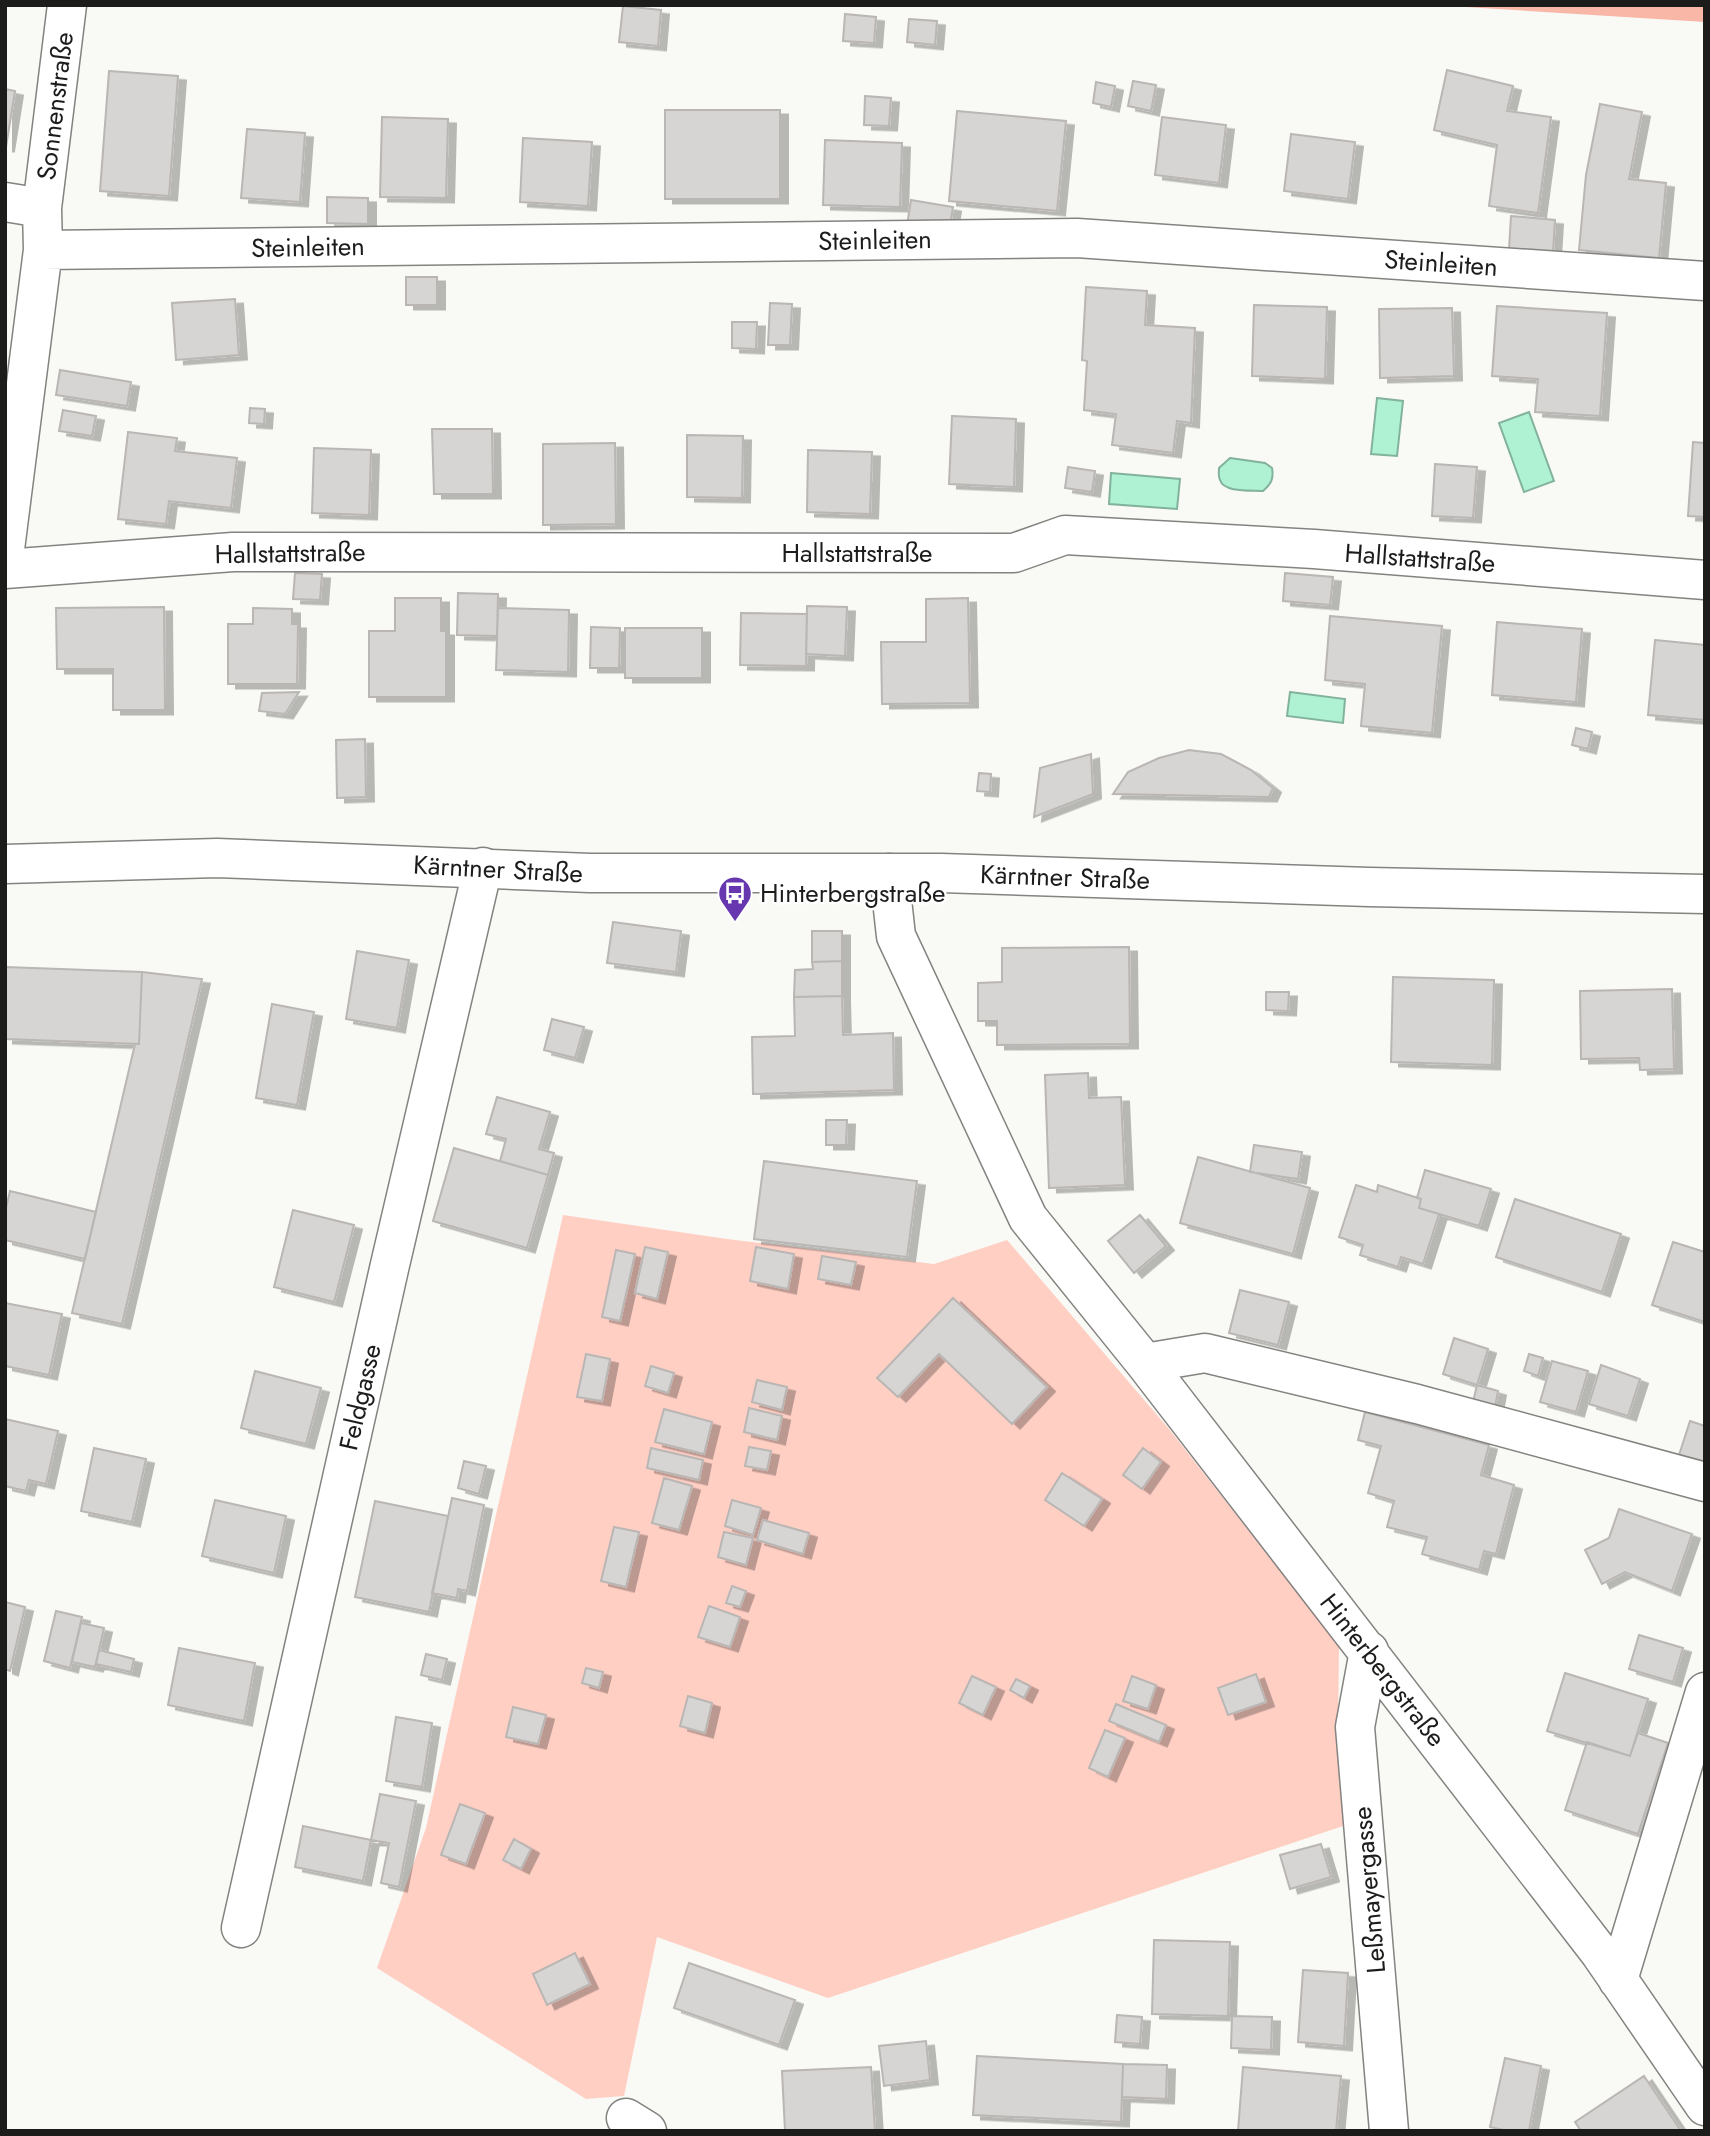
<svg xmlns="http://www.w3.org/2000/svg" width="1710" height="2136" font-family="Jost,sans-serif">
<style>
.green{fill:#ffcfc4}
.forest{fill:#f8b7a7}
.water{fill:#aef2d3;stroke:#82b29c;stroke-width:2}
.building{fill:#d7d5d3;stroke:#b9b6b4;stroke-width:2;filter:url(#shadow)}
.lines{fill:none;stroke-linecap:round;stroke-linejoin:round}
.street-casing{stroke:#848380;stroke-width:41}
.primary-casing{stroke:#848380;stroke-width:41}
.street{stroke:#fff;stroke-width:38}
.primary{stroke:#fff;stroke-width:38}
.labels{text-anchor:middle;dominant-baseline:central;stroke-width:5;stroke-linejoin:round;paint-order:stroke}
.street-label{font-size:26px;fill:#1c1c1b;stroke:#fff}
.poi-label{font-size:26px;fill:#1c1c1b;stroke:#fff;text-anchor:start}
</style>
<defs>
<filter id="shadow"><feDropShadow dx="8" dy="4.5" stdDeviation="0" flood-color="#0004"/></filter>
</defs>
<rect width="100%" height="100%" fill="#f9f9f5"/>
<path class="green" d="M563,1215L727,1239L934,1264L1007,1240L1169,1429L1339,1646L1338,1730L1352,1823L828,1998L657,1937L624,2096L586,2099L377,1968L426,1828Z"/>
<path class="forest" d="M1434,5H1705V22Z"/>
<path class="water" d="M1377,398L1403,401L1397,456L1371,454Z
M1529,412L1554,481L1524,492L1499,423Z
M1230,458L1265,463L1272,468C1274,479 1271,484 1263,491C1252,490 1224,493 1220,480C1218,476 1219,472 1219,468Z
M1111,473L1180,479L1177,509L1109,504Z
M1290,692L1345,699L1343,723L1287,716Z"/>
<path class="building" d="M623,6L661,10L658,46L619,42Z
M845,14L876,17L874,43L843,41Z
M909,19L937,21L935,45L907,42Z
M1447,70L1513,86L1507,111L1551,117L1538,213L1489,206L1497,145L1434,130Z
M109,71L178,76L169,196L100,191Z
M1133,81L1156,85L1151,111L1128,106Z
M1096,82L1115,86L1111,107L1093,103Z
M5,89L15,91L6,147H5Z
M865,96L891,98L889,126L864,125Z
M1600,104L1642,112L1629,179L1666,183L1659,258L1579,250L1586,175Z
M665,110H780V199H665Z
M957,111L1066,121L1057,211L949,201Z
M382,117L448,119L446,198L380,197Z
M1162,117L1226,125L1219,183L1155,175Z
M247,129L305,133L300,202L241,198Z
M1291,134L1355,142L1348,199L1284,191Z
M523,138L592,142L588,206L520,202Z
M825,140L902,143L900,207L823,205Z
M327,197L368,198V224L327,223Z
M911,200L953,207L949,231L907,225Z
M1511,216L1555,220L1553,252L1509,249Z
M406,277H437V305H406Z
M1086,287L1147,291L1145,325L1195,328L1191,423L1177,421L1173,453L1112,445L1116,414L1084,410L1087,361L1082,360Z
M235,299L239,355L176,360L172,303Z
M770,303L792,304L790,345H768Z
M1254,305L1327,307L1325,379L1252,376Z
M1497,306L1607,313L1600,416L1535,412L1538,379L1492,376Z
M1452,308L1454,376L1380,378L1379,309Z
M732,322H757L756,349L732,348Z
M60,370L131,382L127,406L56,395Z
M250,408L265,409L264,424L249,423Z
M63,410L96,416L92,436L59,431Z
M952,416L1016,419L1014,487L949,484Z
M432,429H492L493,494H434Z
M128,432L177,438L175,451L237,458L231,508L169,501L166,524L118,519Z
M687,435L743,436L742,498L687,497Z
M1693,442L1705,443V517L1688,516Z
M615,443L616,524L543,525V444Z
M314,448L371,450L369,515L312,513Z
M808,450L872,452L870,514L807,512Z
M1435,464L1477,467L1473,518L1432,516Z
M1068,467L1095,471L1092,492L1065,488Z
M295,573L322,574L320,600L293,599Z
M1285,573L1333,577L1330,605L1283,601Z
M458,593L498,594L497,636L457,635Z
M395,598H441V631H446V697H369V631H395Z
M968,598L970,703L882,704L881,642H926V599Z
M807,606L847,607L845,656L806,654Z
M164,607L165,710H113V669H57L56,608Z
M253,608L292,609V624H298L297,684H228V624H253Z
M498,608L569,610L568,672L496,670Z
M741,613L807,614L806,666L740,665Z
M1330,616L1442,626L1432,733L1361,726L1365,684L1325,680Z
M1497,622L1582,629L1576,702L1492,695Z
M591,627L620,628L619,668H590Z
M625,628H702V678H625Z
M1655,640L1705,645V720L1648,715Z
M299,692L285,714L259,711L262,693Z
M1576,728L1592,732L1588,749L1572,745Z
M365,739L366,797L337,798L336,740Z
M1189,750L1221,754L1251,770L1273,788L1269,797L1113,794L1128,772L1159,758Z
M1091,754L1093,794L1034,817L1040,768Z
M979,773L991,774L990,792L977,791Z
M613,922L681,931L676,972L607,963Z
M812,931H842V961L812,962Z
M1129,947L1130,1044L997,1045V1021H978V983L1002,982V948Z
M357,951L409,960L397,1028L346,1019Z
M842,961V996L794,997L795,970L813,969L812,962Z
M5,967L142,972L139,1044L5,1039Z
M142,972L202,979L122,1324L72,1313L135,1044H139Z
M1393,977L1494,980L1492,1065L1391,1062Z
M1672,989L1674,1069L1640,1070L1639,1058L1581,1059L1580,991Z
M1266,992H1289L1288,1011L1266,1010Z
M842,996L843,1035L893,1033L894,1090L753,1094L752,1037L795,1036L794,997Z
M272,1004L314,1012L297,1105L256,1098Z
M552,1019L584,1027L575,1058L544,1050Z
M1088,1073L1089,1098L1121,1097L1125,1185L1049,1188L1045,1075Z
M497,1097L550,1112L539,1149L554,1153L548,1175L500,1161L506,1139L486,1134Z
M826,1120H847L846,1145H826Z
M1254,1145L1302,1152L1298,1179L1250,1172Z
M454,1148L548,1175L527,1248L433,1221Z
M1198,1157L1310,1188L1293,1254L1180,1223Z
M764,1161L917,1181L907,1257L754,1239Z
M1425,1170L1491,1189L1479,1226L1419,1208L1421,1199L1417,1198Z
M1356,1185L1377,1192L1378,1185L1421,1199L1419,1208L1439,1214L1423,1264L1401,1257L1398,1267L1360,1255L1363,1245L1339,1237Z
M10,1191L96,1212L85,1259L5,1240V1212Z
M1515,1199L1621,1234L1602,1292L1496,1257Z
M293,1210L354,1225L334,1302L274,1287Z
M1140,1215L1166,1246L1134,1273L1108,1241Z
M1673,1242L1705,1252V1322L1652,1305Z
M645,1247L668,1252L657,1299L635,1293Z
M756,1247L794,1254L788,1289L750,1281Z
M616,1250L635,1254L620,1321L602,1317Z
M822,1256L856,1262L851,1285L818,1279Z
M1240,1290L1289,1302L1278,1345L1229,1333Z
M953,1298L1047,1387L1012,1424L939,1354L898,1397L877,1378Z
M5,1303L62,1314L49,1375L5,1366Z
M1454,1338L1488,1349L1477,1385L1443,1374Z
M586,1354L610,1359L602,1401L577,1397Z
M1529,1354L1543,1358L1538,1376L1524,1371Z
M1552,1361L1588,1371L1576,1412L1540,1402Z
M1601,1365L1640,1379L1628,1416L1589,1404Z
M651,1366L674,1373L668,1393L645,1386Z
M255,1371L321,1388L306,1444L241,1428Z
M757,1380L787,1387L782,1410L752,1402Z
M1477,1385L1498,1391L1495,1407L1473,1402Z
M749,1408L782,1416L777,1440L744,1432Z
M664,1409L712,1422L704,1454L655,1442Z
M1365,1412L1489,1445L1481,1475L1514,1485L1496,1554L1484,1551L1479,1570L1422,1554L1427,1537L1387,1527L1394,1501L1368,1493L1381,1446L1358,1440Z
M5,1419L58,1431L46,1484L29,1480L26,1491L5,1486Z
M1690,1421L1705,1426V1463L1679,1455Z
M749,1447L771,1451L767,1470L745,1466Z
M94,1448L146,1459L132,1522L81,1511Z
M651,1448L703,1460L699,1480L647,1468Z
M1143,1448L1161,1462L1142,1489L1123,1475Z
M464,1461L486,1466L479,1494L458,1488Z
M1062,1473L1102,1499L1084,1526L1045,1500Z
M664,1478L692,1486L679,1530L652,1523Z
M452,1498L484,1505L467,1591L458,1589L457,1598L432,1593Z
M215,1500L286,1516L274,1573L202,1556Z
M732,1500L761,1508L753,1535L725,1526Z
M375,1501L448,1516L429,1612L355,1597Z
M1619,1509L1692,1534L1672,1591L1625,1572L1602,1584L1585,1550L1609,1538Z
M763,1520L809,1533L803,1554L757,1540Z
M614,1527L639,1532L626,1587L601,1581Z
M724,1532L753,1538L746,1565L718,1557Z
M732,1586L746,1591L740,1607L726,1603Z
M5,1602L25,1607L10,1671L5,1669Z
M709,1606L740,1617L730,1647L698,1637Z
M56,1611L82,1617L70,1668L44,1661Z
M81,1623L104,1628L95,1667L72,1662Z
M1639,1635L1683,1648L1673,1682L1629,1669Z
M179,1648L255,1663L244,1721L168,1705Z
M99,1650L134,1659L131,1672L96,1664Z
M426,1654L447,1659L442,1680L421,1675Z
M586,1668L603,1672L599,1688L582,1683Z
M1565,1673L1648,1699L1630,1756L1547,1731Z
M1256,1674L1266,1702L1228,1715L1218,1688Z
M972,1676L996,1687L983,1715L959,1703Z
M1132,1676L1156,1685L1148,1709L1123,1701Z
M1016,1679L1030,1686L1024,1698L1010,1690Z
M688,1696L712,1703L705,1733L680,1726Z
M1116,1704L1166,1725L1159,1742L1109,1721Z
M513,1707L546,1715L538,1744L506,1737Z
M396,1717L432,1723L422,1787L386,1781Z
M1105,1730L1125,1738L1108,1777L1089,1768Z
M1638,1733L1668,1743L1638,1834L1565,1810L1587,1742L1630,1756Z
M380,1794L416,1801L399,1887L381,1883L389,1843L371,1840Z
M460,1804L485,1813L466,1864L441,1855Z
M303,1826L371,1840L363,1881L295,1867Z
M514,1839L531,1849L521,1869L503,1860Z
M1321,1844L1331,1877L1290,1889L1280,1855Z
M1154,1940L1230,1942L1228,2016L1152,2014Z
M575,1953L590,1984L547,2005L533,1974Z
M689,1963L795,2000L779,2045L674,2008Z
M1303,1970L1348,1973L1344,2046L1298,2042Z
M1117,2015L1142,2017L1140,2044L1115,2042Z
M1232,2016L1272,2017L1271,2050L1231,2048Z
M926,2041L930,2080L884,2086L879,2046Z
M977,2056L1123,2064L1121,2122L973,2115Z
M1505,2058L1541,2066L1529,2131H1508L1490,2127Z
M1123,2064L1167,2065L1166,2099L1122,2097Z
M871,2067L875,2131H785L782,2071Z
M1243,2067L1341,2076L1336,2131H1238Z
M1644,2076L1681,2131H1581L1575,2122Z"/>
<g class="lines">
<g class="street-casing">
<path id="street" d="M5,202L42,208
M43,250L1077,238L1705,281
M5,549L43,250L42,208L67,5
M5,569L233,552L1014,553L1065,535L1314,549L1705,580
M889,873L896,936L1028,1218L1145,1363L1600,1953L1705,2106
M1145,1363L1205,1353L1417,1404L1705,1482
M1369,1651L1355,1727L1389,2131
M241,1928L389,1269L483,867
M1618,1980L1705,1692
M626,2118L647,2131"/>
</g>
<g class="primary-casing">
<path id="primary" d="M5,864L217,858L590,873H941L1369,887L1705,894"/>
</g>
<use href="#street" class="street"/>
<use href="#primary" class="primary"/>
</g>
<defs>
<g id="bus-pin" transform="scale(1.75)"><path d="M0 17L-7.5 6A9.5 9.5 0 1 1 7.5 6Z" fill="#6637ae" stroke="#fff"/><path d="M-5-6H5V4H4V6H2V4H-2V6H-4V4H-5ZM-3.5-4V0h7V-4ZM-3.5 1.2v1.5H-2V1.2ZM2 1.2v1.5H3.5V1.2Z" fill="#fff"/></g>
</defs>
<g fill-rule="evenodd">
<use href="#bus-pin" x="735" y="893"/>
</g>
<g class="labels">
<g class="street-label">
<text transform="translate(55 106) rotate(-83)">Sonnenstraße</text>
<text transform="translate(875 240) rotate(-1)">Steinleiten</text>
<text transform="translate(308 247) rotate(-1)">Steinleiten</text>
<text transform="translate(1441 263) rotate(4)">Steinleiten</text>
<text transform="translate(290 553) rotate(-1)">Hallstattstraße</text>
<text x="857" y="553">Hallstattstraße</text>
<text transform="translate(1420 558) rotate(4)">Hallstattstraße</text>
<text transform="translate(498 869) rotate(3)">Kärntner Straße</text>
<text transform="translate(1065 877) rotate(2)">Kärntner Straße</text>
<text transform="translate(360 1397) rotate(-77)">Feldgasse</text>
<text transform="translate(1383 1670) rotate(52)">Hinterbergstraße</text>
<text transform="translate(1369 1890) rotate(-95)">Leßmayergasse</text>
</g>
<g class="poi-label">
<text x="760" y="893">Hinterbergstraße</text>
</g>
</g>
<rect width="1710" height="2136" fill="none" stroke="#1c1c1b" stroke-width="14"/>
</svg>
